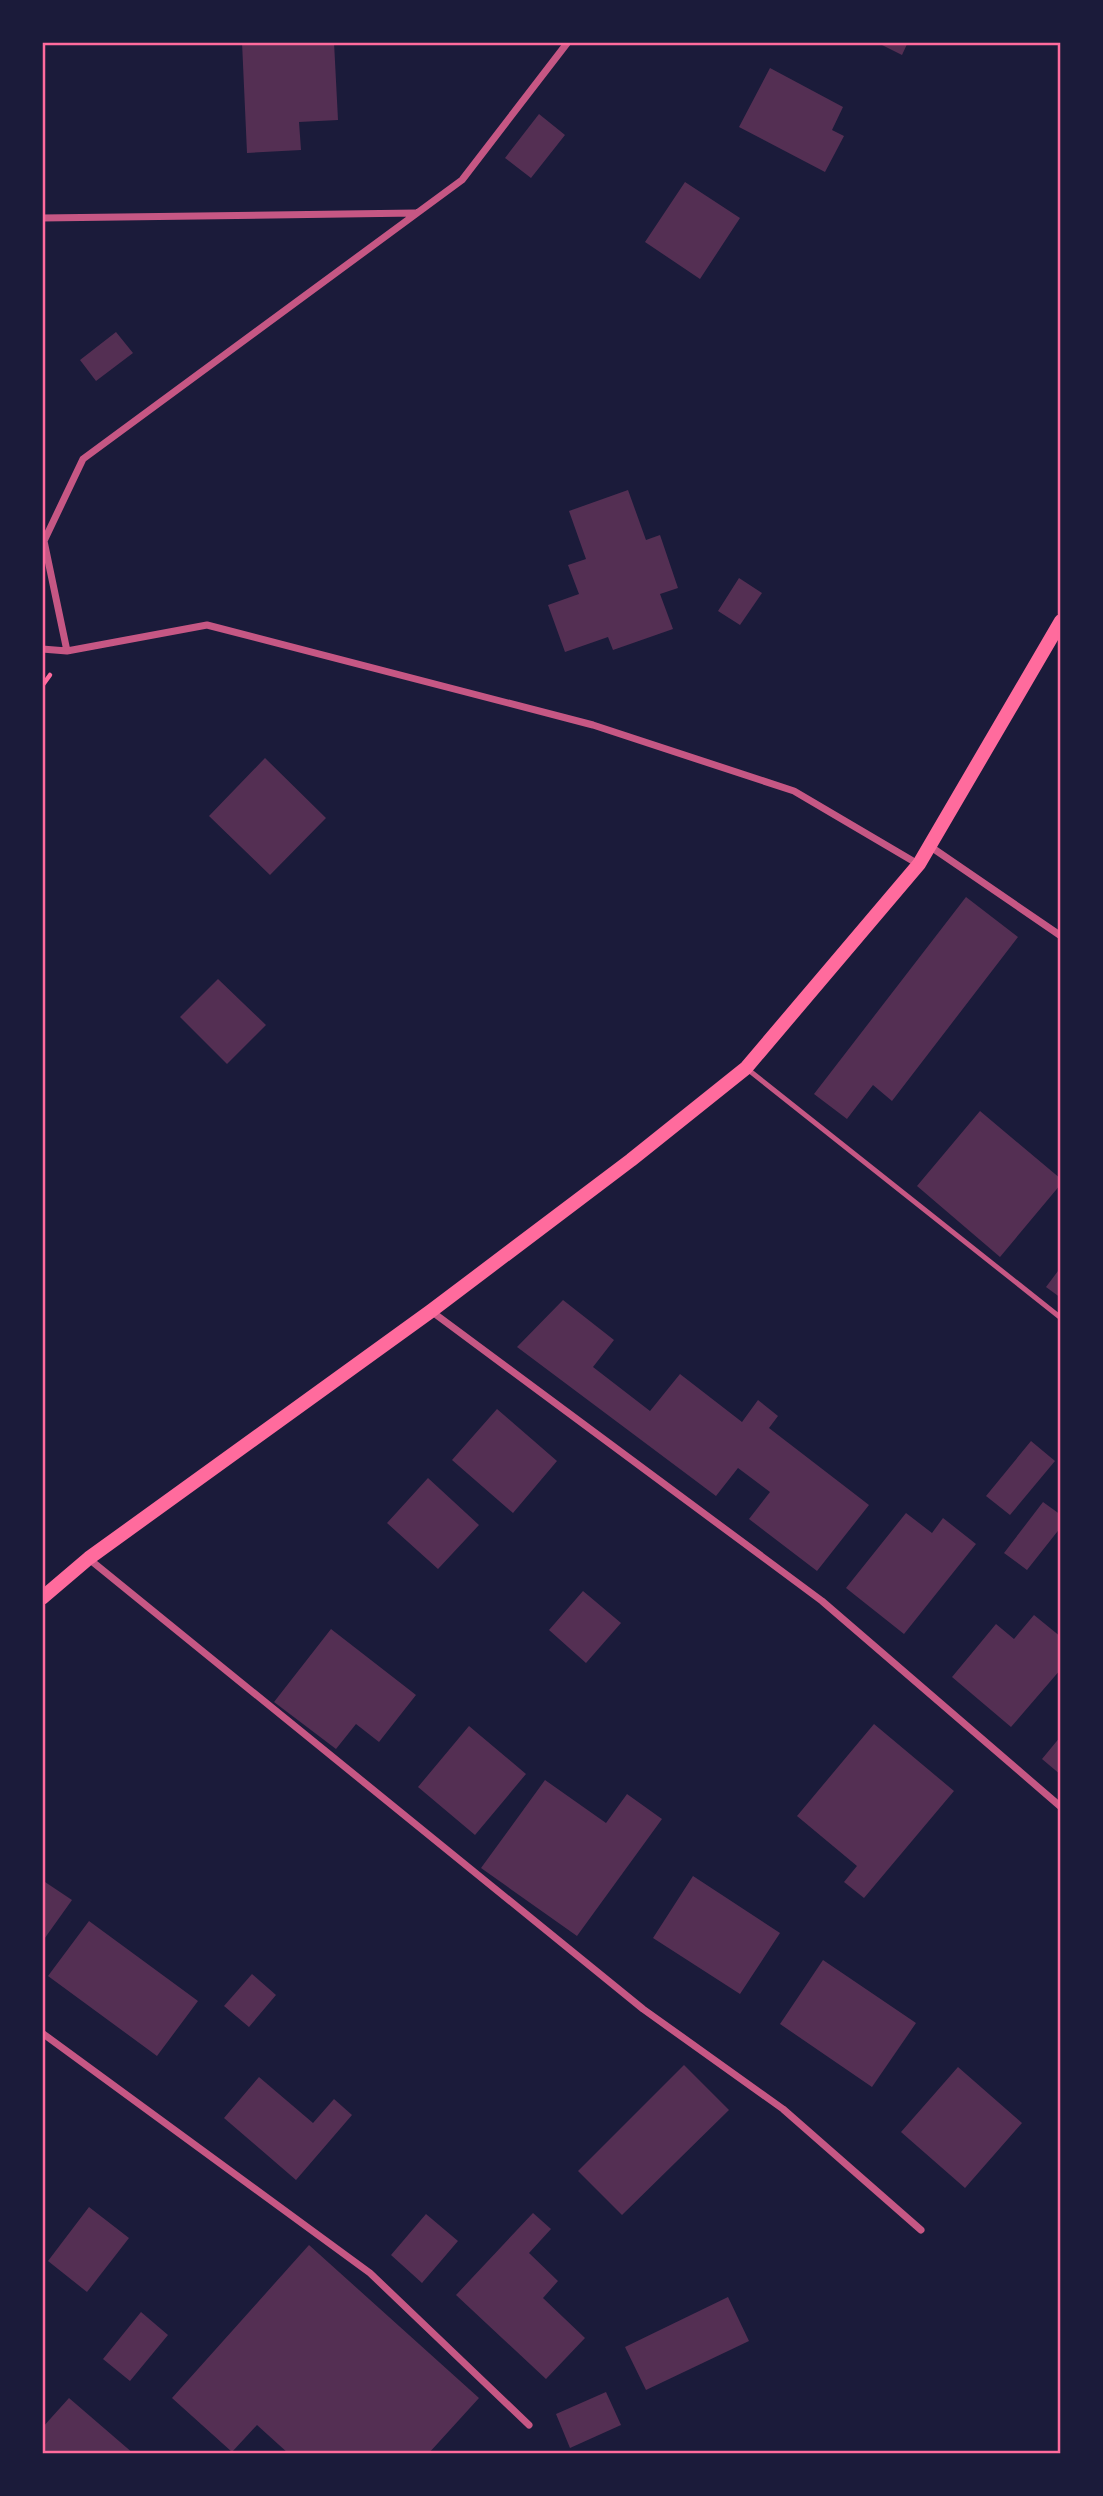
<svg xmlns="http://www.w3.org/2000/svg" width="1103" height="2496" font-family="'Source Sans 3',sans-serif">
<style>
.building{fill:#542f53}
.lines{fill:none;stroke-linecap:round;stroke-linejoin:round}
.path{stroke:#ff6b9d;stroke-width:4.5}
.service{stroke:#c65784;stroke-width:5}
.minor{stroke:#c65784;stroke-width:7}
.secondary{stroke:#ff6b9d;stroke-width:14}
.neatline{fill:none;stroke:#ff6b9d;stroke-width:2.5}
</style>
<rect width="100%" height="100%" fill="#1b1b3a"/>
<path class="building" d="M242,42H334L338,120L299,122L301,150L247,153Z
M876,42H908L902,55Z
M770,68L843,107L832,130L844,136L825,172L739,127Z
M539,114L565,135L531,178L505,158Z
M685,182L740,218L700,279L645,242Z
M116,332L133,353L96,381L80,360Z
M628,490L646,540L660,535L678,588L660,594L673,629L613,650L608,637L565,652L548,605L579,594L568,565L586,559L569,511Z
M739,578L762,593L740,625L718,611Z
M265,758L326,818L270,875L209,816Z
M966,897L1018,937L892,1101L873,1085L847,1119L814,1094Z
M218,979L266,1025L227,1064L180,1017Z
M980,1111L1061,1179V1184L1000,1257L917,1186Z
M1061,1267V1298L1046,1287Z
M563,1300L614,1340L593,1367L650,1411L680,1374L742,1422L758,1400L778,1416L769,1428L869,1505L817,1571L749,1519L770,1492L738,1468L716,1496L517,1347Z
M497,1409L557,1461L513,1513L452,1460Z
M1031,1441L1055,1461L1010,1515L986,1496Z
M428,1478L479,1525L438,1569L387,1523Z
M1043,1502L1061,1515V1527L1027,1570L1004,1553Z
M906,1513L932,1533L943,1518L976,1544L904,1634L846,1588Z
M583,1591L621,1623L586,1663L549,1630Z
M1034,1615L1061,1637V1669L1011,1727L952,1677L996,1624L1014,1639Z
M331,1629L416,1695L379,1742L356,1724L336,1749L274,1702Z
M874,1724L954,1791L864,1898L844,1882L857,1866L797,1816Z
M469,1726L526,1774L475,1835L418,1787Z
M1061,1736V1775L1042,1759Z
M545,1780L606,1823L627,1794L662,1819L577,1936L481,1868Z
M693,1876L780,1933L740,1994L653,1938Z
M42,1880L72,1900L42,1942Z
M89,1921L198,2001L157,2056L48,1976Z
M823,1960L916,2023L872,2087L780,2024Z
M252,1974L276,1995L249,2027L224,2006Z
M684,2065L729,2110L622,2215L578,2171Z
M958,2067L1022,2123L965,2188L901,2132Z
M259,2077L313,2123L334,2099L352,2115L296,2180L224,2118Z
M89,2207L129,2238L87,2292L48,2261Z
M533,2213L551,2229L529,2253L558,2281L543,2298L585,2338L546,2379L456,2295Z
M426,2214L458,2241L422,2283L391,2255Z
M309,2245L479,2398L428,2454H289L257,2425L232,2452L172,2398Z
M728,2297L749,2341L646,2390L625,2347Z
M141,2312L168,2335L130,2381L103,2359Z
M606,2392L621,2425L570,2448L556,2414Z
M69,2398L134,2454H42V2428Z"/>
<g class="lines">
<path class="path" d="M42,686L50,675"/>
<path class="service" d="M746,1068L1061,1318"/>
<path class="minor" d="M42,218L416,213
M42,649L67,651L207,625L593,725L794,791L918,864
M67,651L44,541L83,459L462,180L568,42
M931,847L1061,936
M431,1311L822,1601L1061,1807
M89,1559L643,2009L783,2109L921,2230
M42,2033L370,2273L529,2425"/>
<path class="secondary" d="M42,1598L89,1558L431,1311L631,1160L746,1068L919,864L1061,621"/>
</g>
<rect width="1103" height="2496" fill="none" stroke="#1b1b3a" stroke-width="88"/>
<rect x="44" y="44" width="1015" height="2408" class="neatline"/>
</svg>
